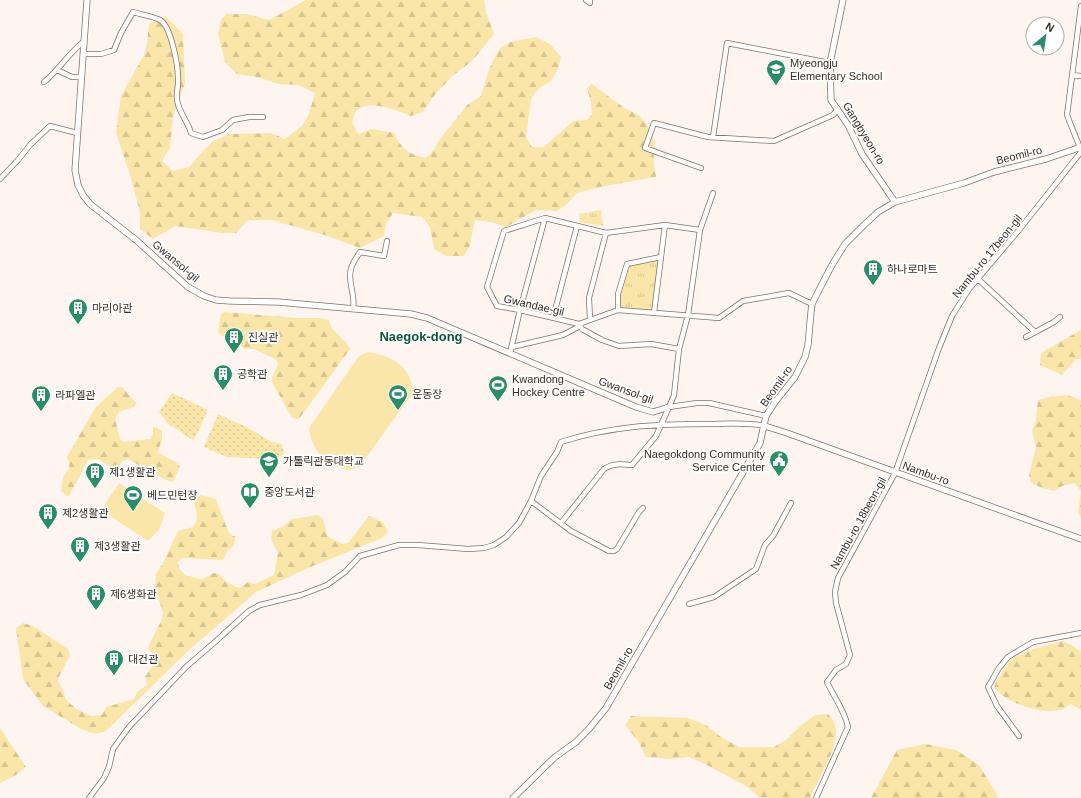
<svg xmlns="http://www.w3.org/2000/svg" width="1081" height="798" font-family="Arial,'Noto Sans KR',sans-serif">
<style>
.grass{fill:url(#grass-dots)}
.forest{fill:url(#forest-firs)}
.park{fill:url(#park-tufts)}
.pitch{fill:#fae6a8}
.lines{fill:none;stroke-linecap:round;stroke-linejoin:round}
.minor-casing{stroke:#856e65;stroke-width:6}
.tertiary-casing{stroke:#856e65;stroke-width:7}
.minor{stroke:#fff;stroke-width:4.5}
.tertiary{stroke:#fff;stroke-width:5.5}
.labels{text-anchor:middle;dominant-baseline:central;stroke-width:3.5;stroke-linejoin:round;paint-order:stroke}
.poi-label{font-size:11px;fill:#362c28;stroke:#fff;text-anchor:start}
.street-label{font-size:11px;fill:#362c28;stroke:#fff}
.quarter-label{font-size:13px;font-weight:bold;fill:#0f553c;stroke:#fff}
</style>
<defs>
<pattern id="grass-dots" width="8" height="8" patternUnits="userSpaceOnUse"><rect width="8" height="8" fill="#fae6a8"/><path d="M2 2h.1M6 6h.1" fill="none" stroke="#d7c591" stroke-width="1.8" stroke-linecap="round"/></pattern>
<pattern id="forest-firs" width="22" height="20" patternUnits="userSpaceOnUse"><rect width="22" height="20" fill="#fae6a8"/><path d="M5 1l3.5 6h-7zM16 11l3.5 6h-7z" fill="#d7c591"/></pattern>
<pattern id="park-tufts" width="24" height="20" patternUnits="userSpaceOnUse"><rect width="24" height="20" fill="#fae6a8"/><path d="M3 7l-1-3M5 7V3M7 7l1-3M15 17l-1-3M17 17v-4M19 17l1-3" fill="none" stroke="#d7c591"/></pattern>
</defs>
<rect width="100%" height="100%" fill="#fff5f0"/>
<path class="grass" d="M172,393L208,410L194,440L185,436L179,430L169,425L159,412Z
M218,414L246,427L272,442L282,444L284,455L273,459L227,457L204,447Z"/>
<path class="forest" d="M306,0H484L486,13L494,34L472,61L451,77L445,84L436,93L423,112L411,116C398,111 366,97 355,113C354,116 353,119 352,122L358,134L372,129L394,133C401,149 409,154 426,158L434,149L440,139L467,105L481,96L489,69L499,49L510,42L536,37L550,44L561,57L558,69L551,81L538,89L531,99L526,137L532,147H544L573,121L587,120L592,114L591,101L587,88L592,84L623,107L640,116L646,123L655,142L654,162L656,177L605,186L577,193L566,205L557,211L536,210L506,227L491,222L475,220L470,245L464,256H446L434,249L430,227L422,217L393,213L386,224L384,236L360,248L325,235L271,220H248L236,233H221L175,226L153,239L140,229V212L131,178L116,133L121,96L144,55L147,43L149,24L166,17L183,34L185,83L173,117L170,148L162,161L173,171L189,167L201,153L212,142L229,134L271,133L285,139L302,126L309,114L315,93L298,85L279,84L257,77L237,74L225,62L218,34L221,20L226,14H247L269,20Z
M224,312L298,318H322L329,320C331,333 345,337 350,349L299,419L292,418L272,382V377L278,365L277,360L254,349H245L221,335L218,332L221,315Z
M1081,330V359H1076L1062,375L1040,365L1041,353Z
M118,387H122L136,403L134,407L119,412L115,419L120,439L123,442L150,439L153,434V426L162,431V440L157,452L176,462L180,467L173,482L166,480L128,459L123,461L117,469L111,468L98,459L88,460L69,496H67L61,491C62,487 62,481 63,478C68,467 72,471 67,457L95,408Z
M1067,395L1081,400V518L1078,513L1081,491L1074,483L1062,486L1054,491L1042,488L1031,483L1029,475L1036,447L1032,431L1036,419L1038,400L1049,397Z
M200,495L216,499L228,531L231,535L236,537L233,547L228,550L223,560L182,558L178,562L179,569L187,576L202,579L214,573L219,574L226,582L239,588L248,582L255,584L274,575L278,553L271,539L272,531L284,526L292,519L318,515L323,519L328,537L343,544L348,543L369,516L383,522L388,532L382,538L308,568L256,592L188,651L106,731L95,734L81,729L43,706L23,679L16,628L23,623L33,626L68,649L70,656L61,672L58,680L67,701L78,710L91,716L102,715L106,707L134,699L137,692L147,685L145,677L158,659L148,649L149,645L161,621L163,613L155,587L156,574L163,563L178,531L193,527C199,517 197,513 194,502Z
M1063,641L1073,646L1081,652V710L1071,704C1067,706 1063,709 1060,710C1039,715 1008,703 994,688L996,682L1011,659L1033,649Z
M828,714C833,719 837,726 836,734C835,753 818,780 810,798H760L746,786L705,764L689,757L670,759L646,757L638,741L625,725L631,716L688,718L706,725L721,737L739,747H774L786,740L798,728L815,715Z
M0,728L26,767L16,775L0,783Z
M925,744L956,750L979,765L999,798H871L897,750Z"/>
<path class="park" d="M601,210L603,226L580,222L579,214Z
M661,257L654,313L618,310V294L627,264Z"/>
<path class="pitch" d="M368,352C392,356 412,366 413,393L360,466C358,467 354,469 351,470C346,470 340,468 336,466C319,458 311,446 309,428L359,356Z
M119,483L165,513L159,530L148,541L101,510Z"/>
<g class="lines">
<g class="minor-casing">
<path id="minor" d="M586,0L590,3V0
M83,54H101L114,50L121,33L133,12C142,15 152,16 160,20C171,26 178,65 178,78C179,85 176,92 177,99C178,112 188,121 191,133L203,137L222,130L233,120L249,117H263
M57,70L72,77H80
M1072,75L1081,76
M44,82C59,70 68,54 83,42
M713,137L727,43L830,63
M1080,148L1067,115L1081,6
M701,168L645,148L654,123L708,137L774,141L833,115L838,109
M0,179L18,160L30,145L50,126L77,133
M700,230L665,225L606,233L545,218L504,231L487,287L497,306L520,310L579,324L618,310L719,318L743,301L789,293L812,304
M978,279L1035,332
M353,309C356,296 347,281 351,269C352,263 357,257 360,252L384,256L387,241
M618,310V294L627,264L661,257
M654,313L665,225
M553,318L577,226
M590,320L589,298L606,233
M579,324L582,329L602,340L619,346L651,344L679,349
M1026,337L1054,322L1060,317
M512,347L563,335L580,326
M510,353L520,310L545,218
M669,407L697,403H709L766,416
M531,501L571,531L609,551H614L617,549L639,512L643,508
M561,523L604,469C613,463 621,464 632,465L656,436L669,407L674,395L679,349L688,315L700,230L713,193
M689,604L714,597L756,569L765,545L773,536L791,503
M1019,736L997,706L988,687L999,668L1008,657L1033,642L1081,633
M89,798L104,778L109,767L113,749L129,727L186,667L216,641L249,611L260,605L301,595L327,585L345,572L360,556L399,545H418L468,549L484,548L494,545L506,537L519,523L531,501L541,476L557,452L561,442C611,426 655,424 707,424C726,424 745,422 765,426
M816,798L848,727C845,711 834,697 827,682L836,670L846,664L850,655L836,603L835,592L838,578L895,473L939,348L952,316L969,289L1019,230L1081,152"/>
</g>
<g class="tertiary-casing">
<path id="tertiary" d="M87,0L75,170L78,185L83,195L90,204L136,240L188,287L204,296L216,300L230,301L278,302L411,314L427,318L636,407L653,412L669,407
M843,0L830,63L831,100L848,125L862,154L895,202
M765,426L787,433L1081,539
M513,798L555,757L576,742L588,730L606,708L760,443L766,416L775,402L795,377L805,357L808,345L811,312L812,304L819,290L832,265L845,244L864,225L878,212L895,202L964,183L994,172L1046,159L1081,147"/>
</g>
<use href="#minor" class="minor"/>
<use href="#tertiary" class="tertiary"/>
</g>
<defs>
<g id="school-pin" transform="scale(1)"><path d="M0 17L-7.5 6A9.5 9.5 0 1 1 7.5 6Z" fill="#2b8d67" stroke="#fff"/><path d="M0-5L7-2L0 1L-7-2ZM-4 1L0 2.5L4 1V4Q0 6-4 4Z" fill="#fff"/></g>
<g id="building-pin" transform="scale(1)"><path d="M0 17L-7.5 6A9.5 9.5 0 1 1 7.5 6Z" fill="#2b8d67" stroke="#fff"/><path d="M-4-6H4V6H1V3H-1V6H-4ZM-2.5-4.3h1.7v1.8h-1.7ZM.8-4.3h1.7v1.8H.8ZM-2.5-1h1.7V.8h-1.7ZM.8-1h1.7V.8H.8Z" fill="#fff"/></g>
<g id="stadium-pin" transform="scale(1)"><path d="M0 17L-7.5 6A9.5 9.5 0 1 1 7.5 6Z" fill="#2b8d67" stroke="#fff"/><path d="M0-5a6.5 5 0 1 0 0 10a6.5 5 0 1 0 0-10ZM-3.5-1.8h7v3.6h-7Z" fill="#fff"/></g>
<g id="civic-pin" transform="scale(1)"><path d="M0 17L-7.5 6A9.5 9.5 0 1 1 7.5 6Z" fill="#2b8d67" stroke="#fff"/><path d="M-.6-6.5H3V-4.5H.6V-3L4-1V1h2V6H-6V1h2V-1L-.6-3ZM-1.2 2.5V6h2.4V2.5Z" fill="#fff"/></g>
<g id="university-pin" transform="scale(1)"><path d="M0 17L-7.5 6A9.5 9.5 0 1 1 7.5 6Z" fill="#2b8d67" stroke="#fff"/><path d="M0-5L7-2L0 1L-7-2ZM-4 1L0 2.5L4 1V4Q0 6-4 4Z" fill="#fff"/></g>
<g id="library-pin" transform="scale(1)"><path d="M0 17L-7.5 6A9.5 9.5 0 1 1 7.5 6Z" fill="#2b8d67" stroke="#fff"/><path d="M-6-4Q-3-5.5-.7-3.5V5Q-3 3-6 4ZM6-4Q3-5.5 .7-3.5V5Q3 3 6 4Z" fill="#fff"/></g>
</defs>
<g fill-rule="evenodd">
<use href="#school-pin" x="776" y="69"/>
<use href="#building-pin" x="873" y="269"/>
<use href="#building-pin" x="78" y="308"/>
<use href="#building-pin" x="234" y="337"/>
<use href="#building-pin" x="223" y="374"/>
<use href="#stadium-pin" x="498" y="385"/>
<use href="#stadium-pin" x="398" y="394"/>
<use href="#building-pin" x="41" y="395"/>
<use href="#civic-pin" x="779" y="460"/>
<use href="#university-pin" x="269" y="461"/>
<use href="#building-pin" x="95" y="472"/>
<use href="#library-pin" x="250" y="492"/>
<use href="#stadium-pin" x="133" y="495"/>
<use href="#building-pin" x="48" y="513"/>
<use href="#building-pin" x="80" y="546"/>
<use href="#building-pin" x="96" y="594"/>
<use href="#building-pin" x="114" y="659"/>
</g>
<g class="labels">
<g class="poi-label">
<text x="790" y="63">Myeongju<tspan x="790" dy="13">Elementary School</tspan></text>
<text x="887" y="269">하나로마트</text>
<text x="92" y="308">마리아관</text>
<text x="248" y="337">진실관</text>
<text x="237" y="374">공학관</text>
<text x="512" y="379">Kwandong<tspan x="512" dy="13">Hockey Centre</tspan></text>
<text x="412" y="394">운동장</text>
<text x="55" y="395">라파엘관</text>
<text x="765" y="454" text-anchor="end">Naegokdong Community<tspan x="765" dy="13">Service Center</tspan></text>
<text x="283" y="461">가톨릭관동대학교</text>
<text x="109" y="472">제1생활관</text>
<text x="264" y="492">중앙도서관</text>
<text x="147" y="495">베드민턴장</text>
<text x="62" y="513">제2생활관</text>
<text x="94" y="546">제3생활관</text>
<text x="110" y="594">제6생화관</text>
<text x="128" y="659">대건관</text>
</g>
<g class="street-label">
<text transform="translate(864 133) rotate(59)">Gangbyeon-ro</text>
<text transform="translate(1019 155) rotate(-14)">Beomil-ro</text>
<text transform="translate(987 256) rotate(-51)">Nambu-ro 17beon-gil</text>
<text transform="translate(176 261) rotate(40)">Gwansol-gil</text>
<text transform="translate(534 305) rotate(13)">Gwandae-gil</text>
<text transform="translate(776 386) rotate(-55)">Beomil-ro</text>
<text transform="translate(626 390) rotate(20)">Gwansol-gil</text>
<text transform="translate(926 473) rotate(20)">Nambu-ro</text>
<text transform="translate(858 523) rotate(-61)">Nambu-ro 18beon-gil</text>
<text transform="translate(618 668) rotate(-60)">Beomil-ro</text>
</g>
<g class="quarter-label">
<text x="421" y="336">Naegok-dong</text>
</g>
</g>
<g transform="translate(1045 36) rotate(29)"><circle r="19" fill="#ffffff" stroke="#afaba9"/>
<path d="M0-3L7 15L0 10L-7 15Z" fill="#2b8d67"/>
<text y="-6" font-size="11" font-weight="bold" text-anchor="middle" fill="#362c28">N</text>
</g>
</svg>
